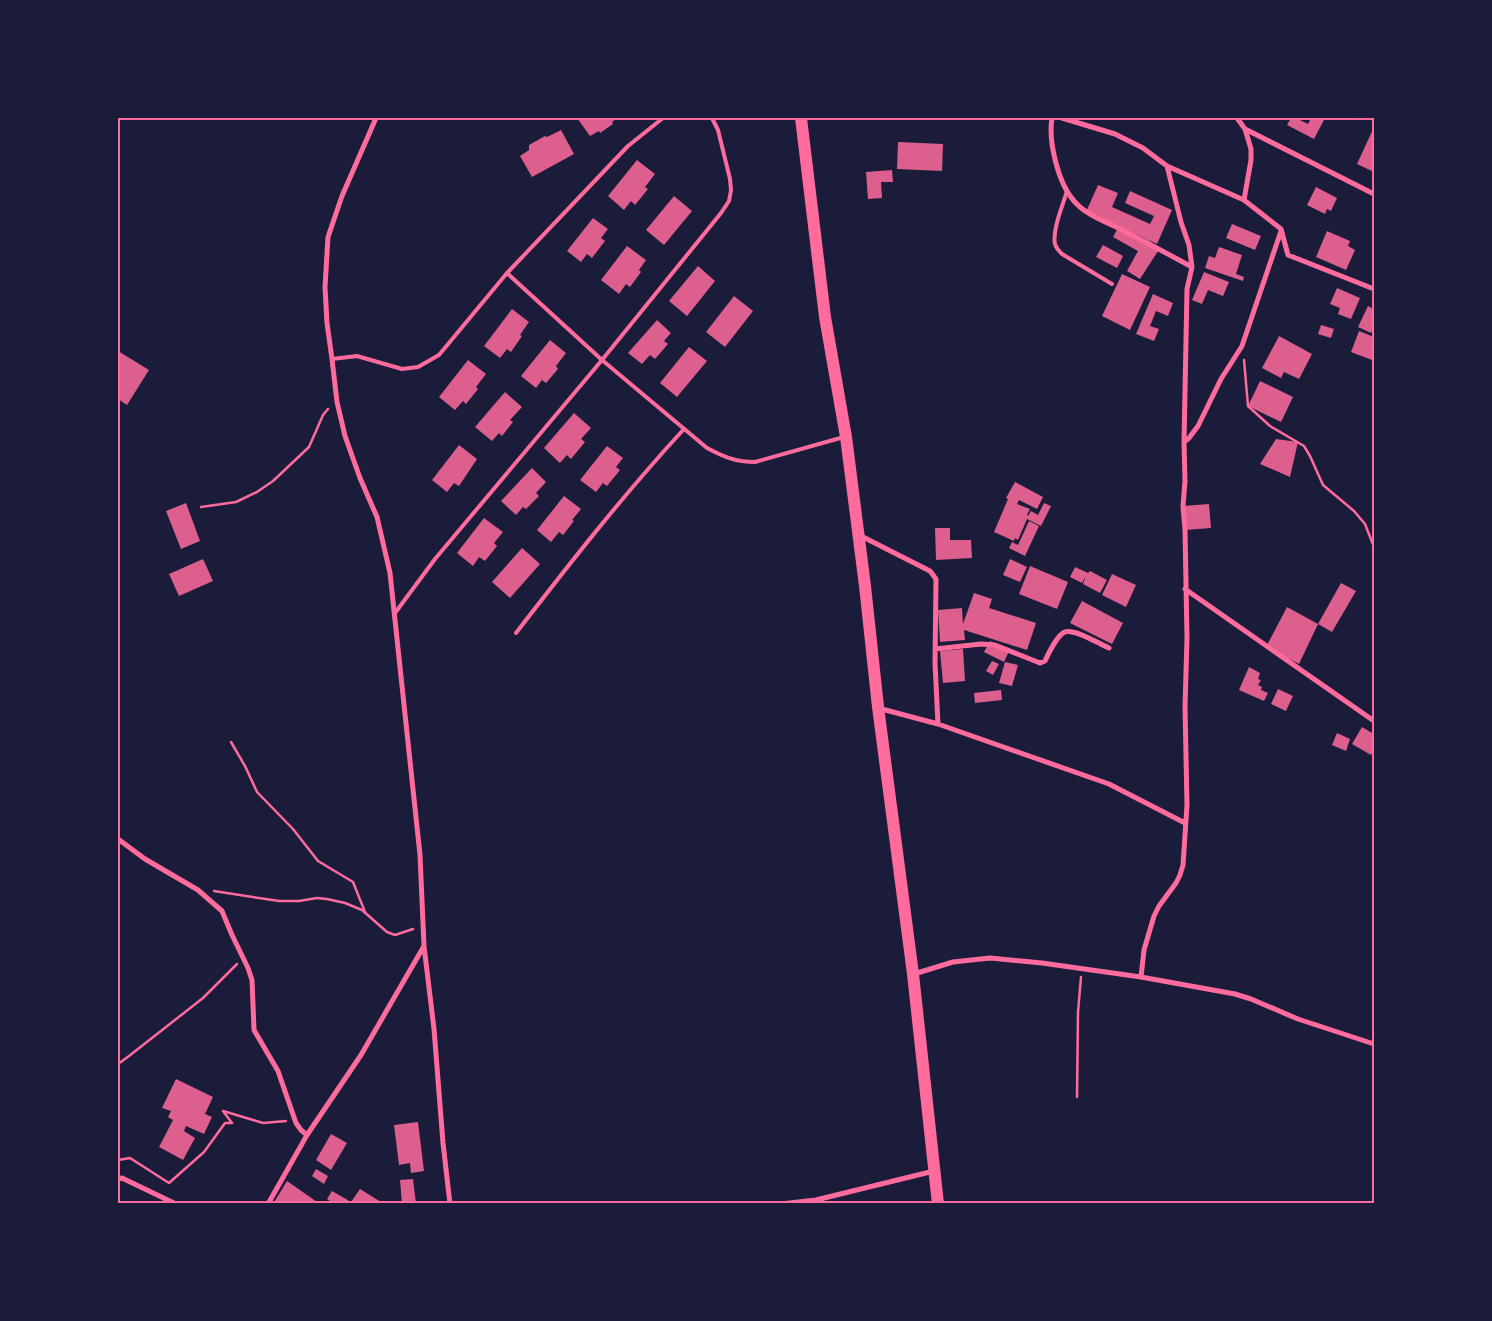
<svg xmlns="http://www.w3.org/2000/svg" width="1492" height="1321" font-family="'Public Sans',sans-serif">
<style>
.building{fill:#dd5f8e}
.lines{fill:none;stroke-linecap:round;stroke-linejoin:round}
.path{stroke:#ff6b9d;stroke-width:2.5}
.service{stroke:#ff6b9d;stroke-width:4}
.minor{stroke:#ff6b9d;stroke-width:5}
.primary{stroke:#ff6b9d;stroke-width:12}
.neatline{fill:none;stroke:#ff6b9d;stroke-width:2}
</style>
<rect width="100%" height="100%" fill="#1b1b3a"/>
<path class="building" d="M577,118H617L612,122L613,124L600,133L599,131L590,136Z
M1291,118H1296L1308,124L1311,118H1325L1314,139L1287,125Z
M1374,127V172L1357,164Z
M561,130L574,154L532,177L520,156L529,150V145L545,136L547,137Z
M898,142L943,144L942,171L897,169Z
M637,160L655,174L645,187L648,189L635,205L631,201L624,210L608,196Z
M892,170L893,182H881L882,198L868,199L866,172Z
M1098,185L1118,193L1112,207L1150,224L1154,216L1125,203L1130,191L1172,210L1157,244L1086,212Z
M1316,187L1337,198L1331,211L1327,209L1325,214L1307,205Z
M674,196L692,211L664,245L646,230Z
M593,218L608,229L601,238L605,241L592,258L587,254L581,262L567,251Z
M1232,224L1261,236L1255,250L1226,238Z
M1118,228L1143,242L1146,239L1160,248L1140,279L1127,271L1138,251L1113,237Z
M1327,231L1350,241L1348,246L1355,250L1346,270L1316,257Z
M1103,245L1123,256L1117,268L1096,257Z
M627,246L646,260L639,270L641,272L630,287L626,284L619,294L601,280Z
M1219,247L1242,255L1236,274L1244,277L1243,281L1205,268L1209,256L1215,258Z
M698,266L715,281L687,316L669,301Z
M1204,272L1229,282L1223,296L1208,290L1202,304L1192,300Z
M1122,274L1150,287L1130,330L1102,316Z
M1337,288L1360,298L1351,319L1338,314L1340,308L1330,304Z
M1153,294L1173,303L1168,316L1156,311L1150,326L1159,329L1154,341L1136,334Z
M734,296L753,311L725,347L706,332Z
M1368,306L1374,309V326L1371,333L1358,327Z
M512,309L529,322L520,335L522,336L511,352L507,349L500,358L484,346Z
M657,320L671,333L664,341L668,344L655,359L650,355L642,364L628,353Z
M1321,325L1334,329L1331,338L1318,334Z
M1359,331L1374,337V355L1372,360L1351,352Z
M1279,336L1312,354L1299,379L1284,372L1281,378L1262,368Z
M550,340L566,353L556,366L558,369L546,383L542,380L536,388L521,376Z
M689,347L707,361L677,397L660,383Z
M118,351L149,370L127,405L118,399Z
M468,360L486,374L476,387L478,389L466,404L463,401L455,410L439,397Z
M1260,381L1293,397L1281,422L1248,406Z
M505,392L522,407L510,420L513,422L502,436L499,433L492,441L475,427Z
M574,413L591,428L581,439L585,442L571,459L567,455L560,463L544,448Z
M1276,439L1298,442L1290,477L1260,464Z
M459,445L477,459L459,486L454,483L447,492L432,480Z
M607,446L623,458L616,467L620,470L607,486L603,483L596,492L580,480Z
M532,468L546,482L536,493L539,496L526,509L523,507L516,515L501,501Z
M1015,482L1043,497L1037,509L1019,500L1017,504L1030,509L1027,515L1028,516L1031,511L1038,515L1044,503L1051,506L1041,526L1027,519L1018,540L1015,538L1014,541L994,532L1008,499L1006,498Z
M564,496L581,509L572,520L574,521L563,535L559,532L551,542L537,530Z
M186,503L200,541L181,549L166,511Z
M1209,504L1211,528L1185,530L1183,506Z
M484,518L503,532L494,543L497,546L485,561L479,557L473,566L457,553Z
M1029,521L1039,526L1025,556L1009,548L1012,542L1018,545Z
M935,528H950V540H971L972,558L936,560Z
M522,548L540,564L510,598L492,582Z
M203,559L213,581L179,596L169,574Z
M1010,559L1027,567L1020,582L1003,575Z
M1030,566L1068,582L1057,609L1019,594Z
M1075,567L1088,573L1090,571L1107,580L1100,593L1083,584L1086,576L1082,583L1070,577Z
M1112,574L1136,585L1126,607L1102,595Z
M1341,583L1356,591L1332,632L1318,624Z
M974,593L992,599L989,608L1036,623L1027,650L964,630L965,640L940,642L938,610L962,608L963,624Z
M1082,601L1123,623L1112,644L1070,623Z
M1287,607L1318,624L1299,664L1266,647Z
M990,641L1009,651L1004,662L984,652Z
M963,649L965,681L943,683L940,651Z
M992,661L999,664L993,675L986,671Z
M1005,662L1018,665L1012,686L999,683Z
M1249,667L1260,673L1258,679L1261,680L1258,685L1262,687L1261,690L1268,693L1264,701L1239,690Z
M1278,689L1293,696L1286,711L1271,704Z
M1001,690L1002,700L975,703L974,693Z
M1362,727L1374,734V749L1371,755L1352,744Z
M1337,733L1350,739L1346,751L1332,745Z
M176,1079L213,1097L205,1114L212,1117L204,1134L186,1126L184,1131L195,1138L183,1160L159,1147L173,1120L168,1117L171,1111L162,1108Z
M418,1122L424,1171L411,1173L410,1163L399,1165L394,1125Z
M331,1134L347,1143L331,1170L316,1160Z
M316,1169L328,1176L324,1184L312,1176Z
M413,1179L416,1204H402L400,1180Z
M287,1181L320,1204H273Z
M360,1189L381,1202L380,1204H334L327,1199L332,1191L351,1202Z"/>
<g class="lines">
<path class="path" d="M1244,360L1248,406L1270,426L1304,446L1310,456L1323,485L1354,511L1365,524L1374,547
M201,507L236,502L257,492L273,481L309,447L323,415L328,409
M231,742L245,766L257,792L293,829L318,861L353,882L365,912
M214,891L279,901H299L317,898L327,899L345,903L362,910L387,932L395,935L413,929
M118,1064L129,1056L203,998L237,964
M1077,1097L1078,1012L1081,977
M118,1160L130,1158L169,1183L204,1152L225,1123H232L223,1111L263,1123L286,1121"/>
<path class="service" d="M1067,191C1063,205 1052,230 1055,244C1056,248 1059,251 1062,254L1112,284
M507,273L602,360L707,448C724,457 736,462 755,462L844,437
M332,359L357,356L402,369L418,367L439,355L507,273L628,146L663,118
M395,613L435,559L602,360L721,213L729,201L731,190L730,179L718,130L712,118
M516,633C570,563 624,494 684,429"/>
<path class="minor" d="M376,118L342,196L328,237L325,287L327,323L332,359L337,402L345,436L360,478L377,517L390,573L420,855L424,946L434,1029L443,1143L450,1204
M1052,118C1048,141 1058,183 1074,201C1086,215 1104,221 1120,229C1144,241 1168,254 1192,267
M1062,118L1115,134L1143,148L1167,166L1244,200L1281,229L1288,255L1374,289
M1237,118L1245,129L1374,194
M1244,200L1251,160V149L1245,129
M1184,442L1189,438L1198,426L1221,379L1242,346L1281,231
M861,536L930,571L936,579L935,663L938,724
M1185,589L1374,721
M935,649L981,644L995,645L1040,663L1045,661C1048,654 1058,634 1065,632C1074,628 1099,644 1109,648
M878,708L938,724L1109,784L1185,823
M118,839L145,859L198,890L222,911L232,935L248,968L252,980L254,1030L278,1071L296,1123L301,1130L307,1135
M914,974L953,962L990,958L1042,963L1141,977L1235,994L1251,999L1298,1019L1374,1044
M1141,977L1144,950L1154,916L1159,906L1176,883L1180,875L1183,865L1187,805L1185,707L1187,638L1185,530L1183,506L1185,481L1184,442L1187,289L1192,267L1189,245L1181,222L1167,166
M118,1179L122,1178L176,1204
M268,1204L307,1135L361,1055L424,946
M781,1204L816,1200L934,1171"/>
<path class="primary" d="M801,118L825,317L846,437L865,586L878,707L913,974L938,1204"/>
</g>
<rect width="1492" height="1321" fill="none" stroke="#1b1b3a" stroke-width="238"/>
<rect x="119" y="119" width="1254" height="1083" class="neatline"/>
</svg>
